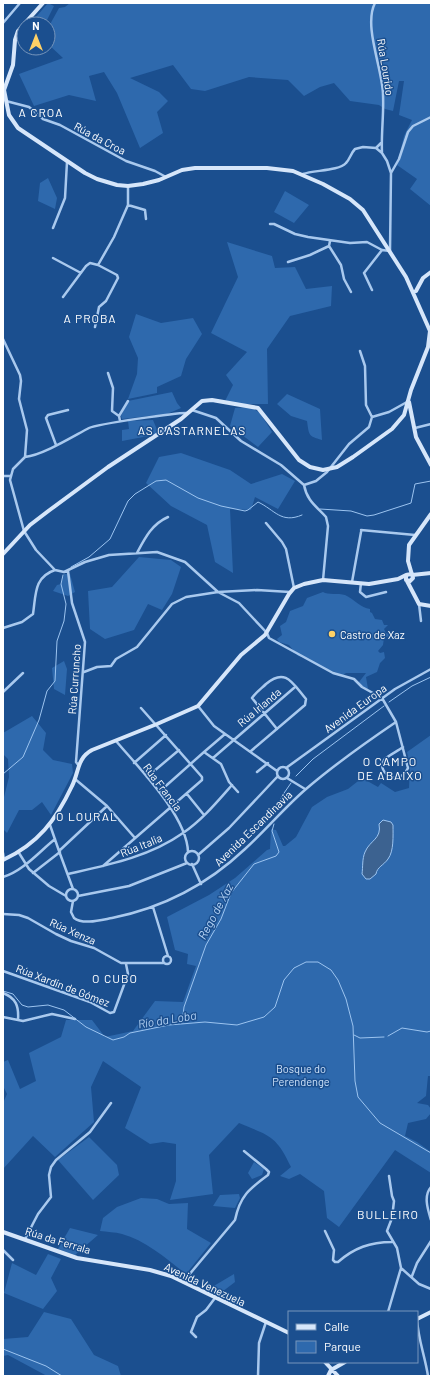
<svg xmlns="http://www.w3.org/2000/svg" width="434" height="1379" font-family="Barlow,sans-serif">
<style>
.green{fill:#2e69ad}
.water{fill:#3c6290;stroke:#9cc4f0}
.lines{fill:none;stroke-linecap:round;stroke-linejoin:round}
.stream{stroke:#9cc4f0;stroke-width:1}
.street{stroke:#a9c9ee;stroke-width:2.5}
.secondary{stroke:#d6e6fa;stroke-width:4}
.poi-dot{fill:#ffd166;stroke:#1b4f8f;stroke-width:1.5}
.labels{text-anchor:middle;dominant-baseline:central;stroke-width:3;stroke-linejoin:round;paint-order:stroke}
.street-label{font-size:11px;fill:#fff;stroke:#1b4f8f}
.poi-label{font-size:11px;fill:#fff;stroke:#1b4f8f;text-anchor:start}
.park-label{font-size:11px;fill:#cfe3fa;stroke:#1b4f8f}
.neighbourhood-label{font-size:12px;letter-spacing:1px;fill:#fff;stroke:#1b4f8f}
.water-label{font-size:12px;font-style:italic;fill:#b5d3f5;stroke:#1b4f8f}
</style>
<rect width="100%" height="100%" fill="#1b4f8f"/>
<path class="green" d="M48,3L54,6L45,24H30Z
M70,3H431V206L410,189L417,179L397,165L404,136L412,120L399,115L404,81H399L393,111L385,109L379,105L350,101L334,83L320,87L304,96L288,80L249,77L205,91L191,89L173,65L130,78L159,92L168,101L157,112L163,133L140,148L117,93L104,72L89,76L96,101L69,95L34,106L19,74L63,58L48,44V28L59,8L65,7Z
M48,178L57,198L55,209L38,201L40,183Z
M285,191L309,205L294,223L274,212Z
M227,242L272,256L275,268L295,267L306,289L332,286L331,306L290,316L267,349L268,404H237L225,401L233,385L226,375L247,352L211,333L238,277Z
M136,314L161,323L193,318L202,334L186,359L181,376L157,387V393L128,399L137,374L138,358L129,337Z
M172,392L177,403L181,408L167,414L122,419L121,416L128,401Z
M287,394L320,409L322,440C308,436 309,435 307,421L291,416L277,404Z
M251,407L260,413L272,432L258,447L230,426L235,408Z
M153,420L158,432L154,435L122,441V430L129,429L128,421Z
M181,453L230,470L251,484L282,474L295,481L278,509L255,497L251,510L230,509L233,573L215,562L207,525L171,506L146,483L159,457Z
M139,557L171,560L181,567L172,594L162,610L148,604L134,630L105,639L90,629L88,591L112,587Z
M64,574H70L75,592L68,596L53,591L57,585L61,584Z
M323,592C328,595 338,593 345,595C354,599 361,608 370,609V612L372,613L375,619L382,620L384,625H388L384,629L386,633L389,634V636L384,638L383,645L378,651L380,653L384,652L385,658L380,663L377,672L366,677L368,689L361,687L359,682L366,673H346L343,675L318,666L310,659L298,656L289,645L279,642L277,639L282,635L280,626L286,622L290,611L303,606L307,598Z
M64,661L67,669L65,695L54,689L52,668Z
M32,716L46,733L43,750L53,760L72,764L73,773L51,815L42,802L32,810H19L7,833L3,829V801L9,777L8,759L3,754V733Z
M431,735V1076H428L426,1096L417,1103L428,1105L431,1109V1113L426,1119L408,1123L405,1136L417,1142L431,1152V1173L395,1150L339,1227L327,1218L324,1191L300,1174L289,1179L280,1176L291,1167C276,1135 270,1136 239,1123L209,1155L213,1194L170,1200L176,1181V1144L163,1142L150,1144L125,1128L141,1087L103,1061L91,1087L94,1122L55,1157L33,1136L3,1169V1103L7,1094L3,1086V1062L8,1060L20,1089L36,1081L29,1053L61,1037L66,1020H92L105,1037L133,1031L155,1001L183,1002L196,966L187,964L188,954L175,950L167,917L209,895L235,878L267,850L270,849L271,829L276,830L283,846H285L296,837L312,807L327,797L348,789L362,778L378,787L381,783L395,792L409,788L410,766L407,752Z
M89,1137L117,1165L119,1175L93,1200L58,1160Z
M254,1162L264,1169L262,1175L252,1179L248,1173Z
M239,1194L240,1198L235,1208L213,1206L220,1195Z
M141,1198L157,1199L169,1204L188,1203L187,1229L211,1243L186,1274C167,1259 145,1240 122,1234C115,1232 107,1232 100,1231L103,1218L117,1207Z
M70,1228L98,1235L75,1255L58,1249Z
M48,1254L61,1259L51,1278L57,1291L43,1309L4,1293L12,1263L36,1275Z
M234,1274L235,1282L218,1295L207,1290Z
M44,1312L71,1319L94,1355L118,1366L121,1376H47L8,1355L3,1356V1339L28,1337Z"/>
<path class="water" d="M383,820L391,822L393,825C393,836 394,851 388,859C384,865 377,867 376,874L370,879H366L362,874C363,867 362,859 365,852C370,840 382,839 379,824Z"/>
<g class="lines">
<path class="stream" d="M320,509L351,511L367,516L374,515L411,503L415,484L431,481
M71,567L89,557L110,539L128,501L135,494L156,481L166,480L198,498L221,506L245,511L248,510L258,502C275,510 281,524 302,515
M389,702L412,686L431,677
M3,774L23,757L39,720L47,691L55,681L57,641L64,621L66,604L61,584L63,575
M296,776L313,759L384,706
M278,807L282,796L291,783
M3,991L13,994L22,1005L28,1007L48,1005L64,1010L86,1027L113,1040L124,1037L130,1033L169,1025L205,1022L237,1025L264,1017L275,1007L284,980L294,968L306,962H318L331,970L338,980L346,999L353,1026L355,1081L358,1097L380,1123L431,1153
M182,1023L184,1007L206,945L221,919L231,893L254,864L276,856L279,852L272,831L274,824
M354,1035L360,1038L384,1037
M388,1036L402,1028L427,1032L431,1031
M3,1349L46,1366L62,1376"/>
<path class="street" d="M3,23L20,3
M6,101L29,107L43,119L60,125L126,161L155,171L166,177
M381,143L376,148L382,153
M391,173L399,159L408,132L413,126L431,117
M303,174C314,170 339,171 346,163C350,159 351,153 355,149L363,147L376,148
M128,205L145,210L146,219
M270,224H274L295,234L308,237L350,243L367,242L382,250L390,251L391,173L387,161L382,153C381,134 384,114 383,95C383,70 363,26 375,3
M53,228L65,198L67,162
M330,241L329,246L341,265L344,279L351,292
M53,258L81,273
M288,262L310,255L329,246
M372,290L364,273L382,250
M63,297L86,266L90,263L98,265L114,237L128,205V186
M95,327L99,307L106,301L118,278L117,275L98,265
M3,339L20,375L21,381L19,399L27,430L25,457L13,469L10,480L24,531L36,550L55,570L64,572L85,562L109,555L157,552L185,562L218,592L257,590L290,592
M360,351L365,366L366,405L372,417
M108,373L113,388L112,411L119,416L120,421
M192,410L216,418L241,441L281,465L304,485
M119,416L128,401
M415,428L431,424
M56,445L46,418L48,415L68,410
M25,457C43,455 72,437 89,428C97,424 180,412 188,413
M3,476H10
M304,485L316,481L327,472L349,444L369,427L372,417L389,412L407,402
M304,485C307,501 316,506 326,517L328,526L323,580
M266,523L282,542L286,549L294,588
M361,530L415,535
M137,553C145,538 152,524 168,517
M68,571L72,603L85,642L76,762L79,766
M352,582L361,532
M361,583L360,592L366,597L386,592
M419,604L421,621
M3,628L22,622L33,614C36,594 34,577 55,570
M84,672L97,667L111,666L116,659L137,647L172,604L186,597L218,592L239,603L267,633L269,638L333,673L354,679L362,687L382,698L396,722L408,768C398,789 374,770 385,759C389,755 398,751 403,747
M3,692L23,673
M198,706L214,726L277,771
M225,734L204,752L221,764L229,782L238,792
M116,741C138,767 187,816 188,852
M251,751L305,705L306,699C293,684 286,667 266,684C262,688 256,692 252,698L277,729
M213,758L295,687
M134,763L166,735
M277 773a6 6 0 1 1 12 0a6 6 0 1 1-12 0Z
M286,768L395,689L431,669
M257,772L268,763
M147,777L179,750
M287,778L305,789
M75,779L107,806L135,838
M159,792L204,752
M187,794L204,815
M50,825L59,851L107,806
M59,851L73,889
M185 858a7 7 0 1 1 14 0a7 7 0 1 1-14 0Z
M3,853L4,860
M19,853L29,869L49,886L66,896
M198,855L229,828L278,776
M192,864L201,884
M103,866L202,780V777L141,708
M33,873L60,852
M68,874C108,865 149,857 183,833C202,820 217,802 232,785
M3,877C22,872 40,851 55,839
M66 895a6 6 0 1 1 12 0a6 6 0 1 1-12 0Z
M78,896L129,886L187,863
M73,901L71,912L74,918C83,925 101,920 112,918C162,908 208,884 245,849C266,830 284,808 306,789C334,765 365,743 396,722
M153,907L168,956
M3,914L19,915L28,918L56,934L71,941L94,948L121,963H164
M163 960a4 4 0 1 1 8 0a4 4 0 1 1-8 0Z
M3,971L90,1002L110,1013L114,1012L128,974L126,964
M3,993C16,998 19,1006 18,1020
M3,1017L23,1021L52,1014L75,1019
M389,1176L392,1196L394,1201L392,1218L387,1231L397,1248L401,1268
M431,1187C423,1196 428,1210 431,1220
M325,1231L334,1250L333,1260L335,1262H338C354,1248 370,1242 392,1242
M25,1239L38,1214L51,1197L49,1175L51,1167L56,1160L90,1132L111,1103
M3,1250L13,1260
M412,1276L417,1263L431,1241
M183,1282L235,1220C240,1196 249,1189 268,1175L269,1172L266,1169L244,1151
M388,1312L401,1268L419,1284L431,1289
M417,1319C418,1339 425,1356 428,1376
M196,1337L191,1332L197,1317L206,1310L215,1298
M258,1376L259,1343L266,1322"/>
<path class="secondary" d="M416,291L423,278L431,272
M409,402L416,437L431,465
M3,554L30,525L51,509L108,467L181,419L202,401L212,400L258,408L299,460L310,467L323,470L337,467L353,457L392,429L404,415L411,390L428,347L430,331L406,277L363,210L350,199L323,184L293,171L267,168H195L182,170L159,180L143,184L128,186L117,185L97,179L85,173L18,128L9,115L4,90L13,65L15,40L18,31L43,3
M411,574L406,575V580L410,581L413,578L408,561L409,545L431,514
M412,575L431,573
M407,581L419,604L431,606
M3,860C38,844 56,820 72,786C79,772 77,758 92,750L157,724L198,706L241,655L265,635L289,594L294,588L304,584L323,580L369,584L398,579L406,575
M3,1232L77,1258L150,1270L171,1276L289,1333
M417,1319L431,1312
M325,1362L338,1376
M328,1376L331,1370L345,1362"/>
</g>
<circle class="poi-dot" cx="332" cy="634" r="4"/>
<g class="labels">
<g class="street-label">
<text transform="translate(386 67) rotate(81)">Rúa Lourido</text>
<text transform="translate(100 138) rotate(28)">Rúa da Croa</text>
<text transform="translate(74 679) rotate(-86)">Rúa Curruncho</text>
<text transform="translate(259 707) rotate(-40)">Rúa Irlanda</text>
<text transform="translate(355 708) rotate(-36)">Avenida Europa</text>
<text transform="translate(163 787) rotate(53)">Rúa Francia</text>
<text transform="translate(253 828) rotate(-44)">Avenida Escandinavia</text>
<text transform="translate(141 845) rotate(-22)">Rúa Italia</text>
<text transform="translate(73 931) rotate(24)">Rúa Xenza</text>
<text transform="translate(63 985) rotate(21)">Rúa Xardín de Gómez</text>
<text transform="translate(58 1240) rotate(17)">Rúa da Ferrala</text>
<text transform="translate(205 1284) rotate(25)">Avenida Venezuela</text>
</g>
<g class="poi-label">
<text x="340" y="634">Castro de Xaz</text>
</g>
<g class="park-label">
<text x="301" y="1068">Bosque do<tspan x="301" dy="13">Perendenge</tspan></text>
</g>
<g class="neighbourhood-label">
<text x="41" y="112">A CROA</text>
<text x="90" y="318">A PROBA</text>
<text x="192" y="430">AS CASTARNELAS</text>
<text x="390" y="761">O CAMPO<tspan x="390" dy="14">DE ABAIXO</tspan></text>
<text x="87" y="816">O LOURAL</text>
<text x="115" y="978">O CUBO</text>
<text x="388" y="1214">BULLEIRO</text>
</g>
<g class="water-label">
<text transform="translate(215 911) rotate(-62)">Rego de Xaz</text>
<text transform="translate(167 1019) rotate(-9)">Río da Loba</text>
</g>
</g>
<rect width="434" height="1379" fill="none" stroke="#ffffff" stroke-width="8"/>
<rect x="288" y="1311" width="130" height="52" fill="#1b4f8f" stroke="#7695bc"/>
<rect x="296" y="1324" width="20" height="6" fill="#d6e6fa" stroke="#7695bc"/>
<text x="324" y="1331" font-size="12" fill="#ffffff">Calle</text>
<rect x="296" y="1341" width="20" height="12" fill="#2e69ad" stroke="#7695bc"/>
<text x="324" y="1351" font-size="12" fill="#ffffff">Parque</text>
<g transform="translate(36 36)"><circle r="19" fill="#1b4f8f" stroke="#7695bc"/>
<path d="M0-3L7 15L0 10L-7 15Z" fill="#ffd166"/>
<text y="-6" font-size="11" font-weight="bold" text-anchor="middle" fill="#ffffff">N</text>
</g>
</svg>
